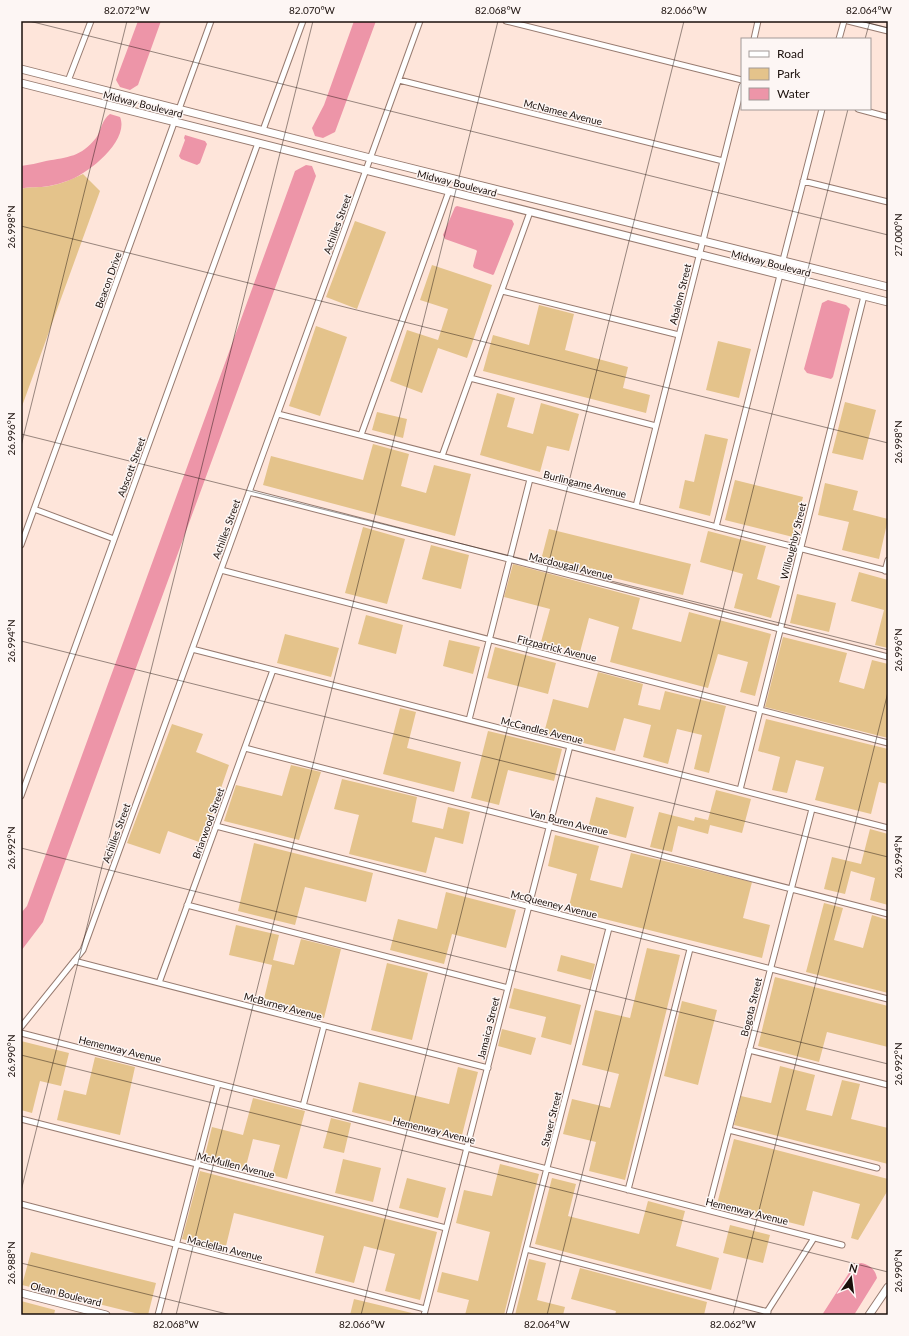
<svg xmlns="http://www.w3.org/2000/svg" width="909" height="1336" font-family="Lato,sans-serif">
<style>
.green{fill:#e4c38b}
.water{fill:#ed95a8}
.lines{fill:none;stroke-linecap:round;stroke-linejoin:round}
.minor-casing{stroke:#977b70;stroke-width:7}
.tertiary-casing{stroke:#977b70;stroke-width:9}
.secondary-casing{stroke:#977b70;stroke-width:9}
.minor{stroke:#fff;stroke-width:5}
.tertiary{stroke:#fff;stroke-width:7}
.secondary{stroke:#fff;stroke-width:7}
.ticks{fill:none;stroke:#1a0f0b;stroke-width:1;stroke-opacity:0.45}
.labels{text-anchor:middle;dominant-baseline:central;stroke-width:3;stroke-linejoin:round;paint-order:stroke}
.street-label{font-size:10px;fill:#1a0f0b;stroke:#fdf6f4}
.neatline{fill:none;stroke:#1a0f0b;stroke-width:1.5}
.ticks-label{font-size:10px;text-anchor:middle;fill:#1a0f0b}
</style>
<rect width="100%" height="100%" fill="#fee5da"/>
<path class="green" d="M83,174L100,191L21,409V189C31,186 40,188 50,186C61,184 72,179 83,174Z
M355,221L386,232L357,309L326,297Z
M432,265L492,285L467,358L438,348L422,393L390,381L407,330L438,340L448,309L420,300Z
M539,305L574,314L565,350L628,367L623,388L650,395L646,413L483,371L493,335L529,345Z
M316,326L347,337L320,416L289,406Z
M718,341L751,349L739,398L706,390Z
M497,393L515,398L507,427L533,434L541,403L579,414L569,451L547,446L540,472L480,455Z
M845,402L876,410L863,460L832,453Z
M377,412L407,419L403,438L372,430Z
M705,434L728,439L710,516L679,508L685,480L694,482Z
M373,444L409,454L401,486L426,493L434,465L471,474L455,536L263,485L271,456L363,480Z
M735,480L803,497L793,537L725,520Z
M825,483L858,491L853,510L888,519L879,559L842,550L849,522L818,515Z
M363,527L405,539L387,604L345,593Z
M549,529L691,564L683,595L541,560Z
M708,531L766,546L757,579L780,586L771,618L734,608L743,574L700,562Z
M431,545L469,555L461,589L422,579Z
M513,564L640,598L632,629L681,642L689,612L771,634L755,696L740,692L748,662L718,654L708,688L610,662L619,627L589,618L580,652L541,642L550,609L504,597Z
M859,572L888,580V648L875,645L884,610L851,601Z
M797,594L836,603L829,632L790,623Z
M366,615L403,625L396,654L358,644Z
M285,634L339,648L331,677L277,663Z
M783,637L847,653L839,682L864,689L872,660L888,664V738L765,707Z
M449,640L480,647L473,674L443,666Z
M495,647L556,663L548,694L487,678Z
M598,672L643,684L638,705L660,710L665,691L726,706L709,773L694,769L702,735L677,729L668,764L643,757L651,725L624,718L615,751L544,733L553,699L588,708Z
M400,708L416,712L407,748L461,762L454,792L383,774Z
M766,719L888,749V784L879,782L871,814L815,800L824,767L796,760L787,793L772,790L780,757L758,751Z
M172,724L203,734L196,752L229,765L202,843L168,831L160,854L127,843Z
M488,731L562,749L554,781L508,770L499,805L471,798Z
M291,765L321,772L299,840L224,821L236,785L282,796Z
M342,779L417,797L412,822L443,829L448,807L470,812L463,844L435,837L426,873L349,854L359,815L334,809Z
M716,790L751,799L742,833L710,825L708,834L678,826L672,852L650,847L659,812L694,821L695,817L708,820Z
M596,797L634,807L626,838L588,828Z
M870,829L888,834V905L870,900L875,878L851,871L845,894L824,889L832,857L861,864Z
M555,835L599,846L590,880L622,888L631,853L752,882L743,918L770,925L762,958L568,910L577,874L548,866Z
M254,843L373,873L366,902L305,887L295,925L238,911Z
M446,892L516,910L506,948L452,934L444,964L390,950L398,919L437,929Z
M824,903L843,908L834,940L863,948L872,915L888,920V993L806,972Z
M236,925L279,935L273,960L294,965L301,939L341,949L324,1018L263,1003L272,965L229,955Z
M647,948L680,955L625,1180L589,1171L596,1142L563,1134L572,1099L610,1108L619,1074L582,1065L595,1010L630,1018Z
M561,955L595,964L591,980L557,971Z
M387,963L428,973L412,1040L371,1030Z
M775,977L888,1006V1047L827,1032L819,1062L758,1046Z
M514,988L581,1005L571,1045L541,1037L546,1017L509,1008Z
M682,1001L717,1010L698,1085L664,1076Z
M502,1029L536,1038L531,1055L498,1046Z
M21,1041L69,1053L61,1086L40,1081L32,1113L21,1110Z
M95,1057L135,1067L120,1135L57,1120L64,1090L86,1095Z
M780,1066L815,1075L806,1110L832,1116L842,1080L860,1084L851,1119L888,1128V1164L734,1125L741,1096L771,1103Z
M458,1067L478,1072L461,1139L352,1112L359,1082L449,1104Z
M253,1098L305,1111L287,1179L272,1175L280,1145L253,1139L245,1170L204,1159L212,1127L243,1135Z
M331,1118L351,1123L344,1153L323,1148Z
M734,1139L888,1179V1190L858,1240L851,1238L860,1204L813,1191L804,1226L717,1204Z
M343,1159L381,1168L373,1202L335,1193Z
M500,1164L539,1174L504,1315H465L469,1300L437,1292L442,1272L478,1281L490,1232L456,1223L464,1190L492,1196Z
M200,1171L437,1232L420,1300L385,1291L395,1254L364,1246L354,1283L315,1273L324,1236L234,1213L225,1250L182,1239Z
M407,1178L446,1188L438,1218L399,1208Z
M552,1178L576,1184L568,1216L639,1234L648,1201L685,1211L676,1246L719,1258L711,1290L535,1244Z
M730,1225L770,1235L763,1263L723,1253Z
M31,1252L156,1283L148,1315H143L22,1285Z
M529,1259L546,1263L537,1300L565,1307L563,1315H515Z
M580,1268L707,1302L704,1315H615L616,1311L571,1299Z
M354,1299L416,1314V1315H350Z
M21,1301L55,1310L54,1315H21Z"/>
<path class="water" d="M138,21H161L138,85L130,90L120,87L116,80Z
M354,21H376L335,132L323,138L315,136L312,128L324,105Z
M110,114L120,117C130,141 87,175 67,181C61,183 55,185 49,186C39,188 30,186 21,189V166C29,165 38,163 46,161C68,157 81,157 96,138C101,131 102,119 110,114Z
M185,135L205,141L207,144L200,163L197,165L181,159L179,156L185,140L184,138Z
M306,165L312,166L316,176L43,922L21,951V913L27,906L295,171Z
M457,206L512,220L514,224L494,274L493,275L474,268L473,266L477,251L476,250L445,239L443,235L455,207Z
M828,300L846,305L850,309L833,377L831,379L807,373L804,369L822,303Z
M861,1263C870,1265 875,1269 877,1278L854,1315H822L854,1265Z"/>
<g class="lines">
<g class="minor-casing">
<path id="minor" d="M506,21L742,80
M848,21L888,31
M754,39L758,21
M839,39L844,21
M399,80L723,161
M68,81L91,21
M858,109L888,117
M263,130L303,21
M803,181L888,202
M783,260L822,109
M502,291L679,335
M470,378L656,426
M278,414L888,571
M361,435L449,191
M442,456L530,212
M249,492L888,657
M636,506L742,86
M34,509L114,539
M716,527L780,275
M21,545L211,21
M221,570L888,743
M885,571L888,560
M192,649L888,828
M469,720L530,479
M245,748L888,914
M740,790L864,296
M21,796L258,143
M216,826L888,999
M187,905L508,988
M74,961L488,1068
M159,983L273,670
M21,1027L83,950L420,21
M21,1033L842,1245
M749,1050L888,1085
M303,1106L324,1026
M21,1119L446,1228
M729,1130L877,1168
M628,1190L690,949
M21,1204L425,1309
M708,1210L812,809
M526,1249L768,1312
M158,1315L218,1084
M424,1315L570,746
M509,1315L609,928
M765,1315L814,1238"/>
</g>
<g class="tertiary-casing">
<path id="tertiary" d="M21,69L370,158L888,287
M21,83L888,302
M21,1293L106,1315"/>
</g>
<g class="secondary-casing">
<path id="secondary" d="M869,1315L888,1287"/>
</g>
<use href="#minor" class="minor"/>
<use href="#tertiary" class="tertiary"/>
<use href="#secondary" class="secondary"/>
</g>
<path class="ticks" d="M29,21L888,235M860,21L888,28M865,39L870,21M21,226L888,443M21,434L888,650M21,446L127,21M21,641L888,857M21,848L888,1064M21,1055L888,1272M21,1191L313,21M21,1263L231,1315M176,1315L498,21M361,1315L684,21M547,1315L848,109M733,1315L888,692"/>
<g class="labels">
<g class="street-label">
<text transform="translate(143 104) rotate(14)">Midway Boulevard</text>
<text transform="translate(563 112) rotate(14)">McNamee Avenue</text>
<text transform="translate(457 183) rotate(14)">Midway Boulevard</text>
<text transform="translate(337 224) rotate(-70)">Achilles Street</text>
<text transform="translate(771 263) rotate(14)">Midway Boulevard</text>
<text transform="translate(108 280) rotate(-70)">Beacon Drive</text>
<text transform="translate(680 294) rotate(-76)">Abalom Street</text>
<text transform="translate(131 467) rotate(-70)">Abscott Street</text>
<text transform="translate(585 484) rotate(14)">Burlingame Avenue</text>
<text transform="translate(226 529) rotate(-70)">Achilles Street</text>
<text transform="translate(793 541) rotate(-76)">Willoughby Street</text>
<text transform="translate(571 566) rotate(14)">Macdougall Avenue</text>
<text transform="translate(557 648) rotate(14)">Fitzpatrick Avenue</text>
<text transform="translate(542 730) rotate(14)">McCandles Avenue</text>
<text transform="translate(569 822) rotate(14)">Van Buren Avenue</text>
<text transform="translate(208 823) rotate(-70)">Briarwood Street</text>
<text transform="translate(116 833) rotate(-70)">Achilles Street</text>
<text transform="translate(554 904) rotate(14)">McQueeney Avenue</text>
<text transform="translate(283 1006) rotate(15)">McBurney Avenue</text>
<text transform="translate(751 1007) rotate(-76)">Bogota Street</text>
<text transform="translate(488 1028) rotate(-76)">Jamaica Street</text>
<text transform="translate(120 1049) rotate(14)">Hemenway Avenue</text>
<text transform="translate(551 1119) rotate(-76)">Staver Street</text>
<text transform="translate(434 1130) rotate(14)">Hemenway Avenue</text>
<text transform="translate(236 1165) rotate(14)">McMullen Avenue</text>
<text transform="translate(747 1211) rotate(14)">Hemenway Avenue</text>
<text transform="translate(225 1248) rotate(14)">Maclellan Avenue</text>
<text transform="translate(66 1294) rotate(14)">Olean Boulevard</text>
</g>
</g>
<rect width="909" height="1336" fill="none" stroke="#fdf6f4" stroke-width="44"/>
<rect x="741" y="38" width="130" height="72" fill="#fdf6f4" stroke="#a29a97"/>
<rect x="749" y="51" width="20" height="6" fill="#ffffff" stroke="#a29a97"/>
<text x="777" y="58" font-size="12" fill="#1a0f0b">Road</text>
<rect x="749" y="68" width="20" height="12" fill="#e4c38b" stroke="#a29a97"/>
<text x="777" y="78" font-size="12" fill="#1a0f0b">Park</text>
<rect x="749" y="88" width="20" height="12" fill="#ed95a8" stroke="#a29a97"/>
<text x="777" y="98" font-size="12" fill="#1a0f0b">Water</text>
<g transform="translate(851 1278) rotate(14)" stroke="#fdf6f4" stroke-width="3" paint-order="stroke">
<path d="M0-3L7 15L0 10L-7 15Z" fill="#1a0f0b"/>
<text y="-6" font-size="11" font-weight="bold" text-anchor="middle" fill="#1a0f0b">N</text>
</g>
<rect x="22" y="22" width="865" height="1292" class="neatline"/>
<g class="ticks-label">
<text x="127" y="14">82.072°W</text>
<text x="312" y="14">82.070°W</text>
<text x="498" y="14">82.068°W</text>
<text x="684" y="14">82.066°W</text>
<text x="869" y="14">82.064°W</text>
<text transform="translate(11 227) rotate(-90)" y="4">26.998°N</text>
<text transform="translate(898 235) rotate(-90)" y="4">27.000°N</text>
<text transform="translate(11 434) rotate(-90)" y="4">26.996°N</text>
<text transform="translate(898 442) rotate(-90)" y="4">26.998°N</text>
<text transform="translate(11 641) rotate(-90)" y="4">26.994°N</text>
<text transform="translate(898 650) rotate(-90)" y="4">26.996°N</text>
<text transform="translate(11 848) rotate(-90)" y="4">26.992°N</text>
<text transform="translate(898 857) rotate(-90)" y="4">26.994°N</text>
<text transform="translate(11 1056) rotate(-90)" y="4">26.990°N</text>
<text transform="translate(898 1064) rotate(-90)" y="4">26.992°N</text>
<text transform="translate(11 1263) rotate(-90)" y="4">26.988°N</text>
<text transform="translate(898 1271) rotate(-90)" y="4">26.990°N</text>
<text x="176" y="1328">82.068°W</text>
<text x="362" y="1328">82.066°W</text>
<text x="547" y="1328">82.064°W</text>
<text x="733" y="1328">82.062°W</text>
</g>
</svg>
